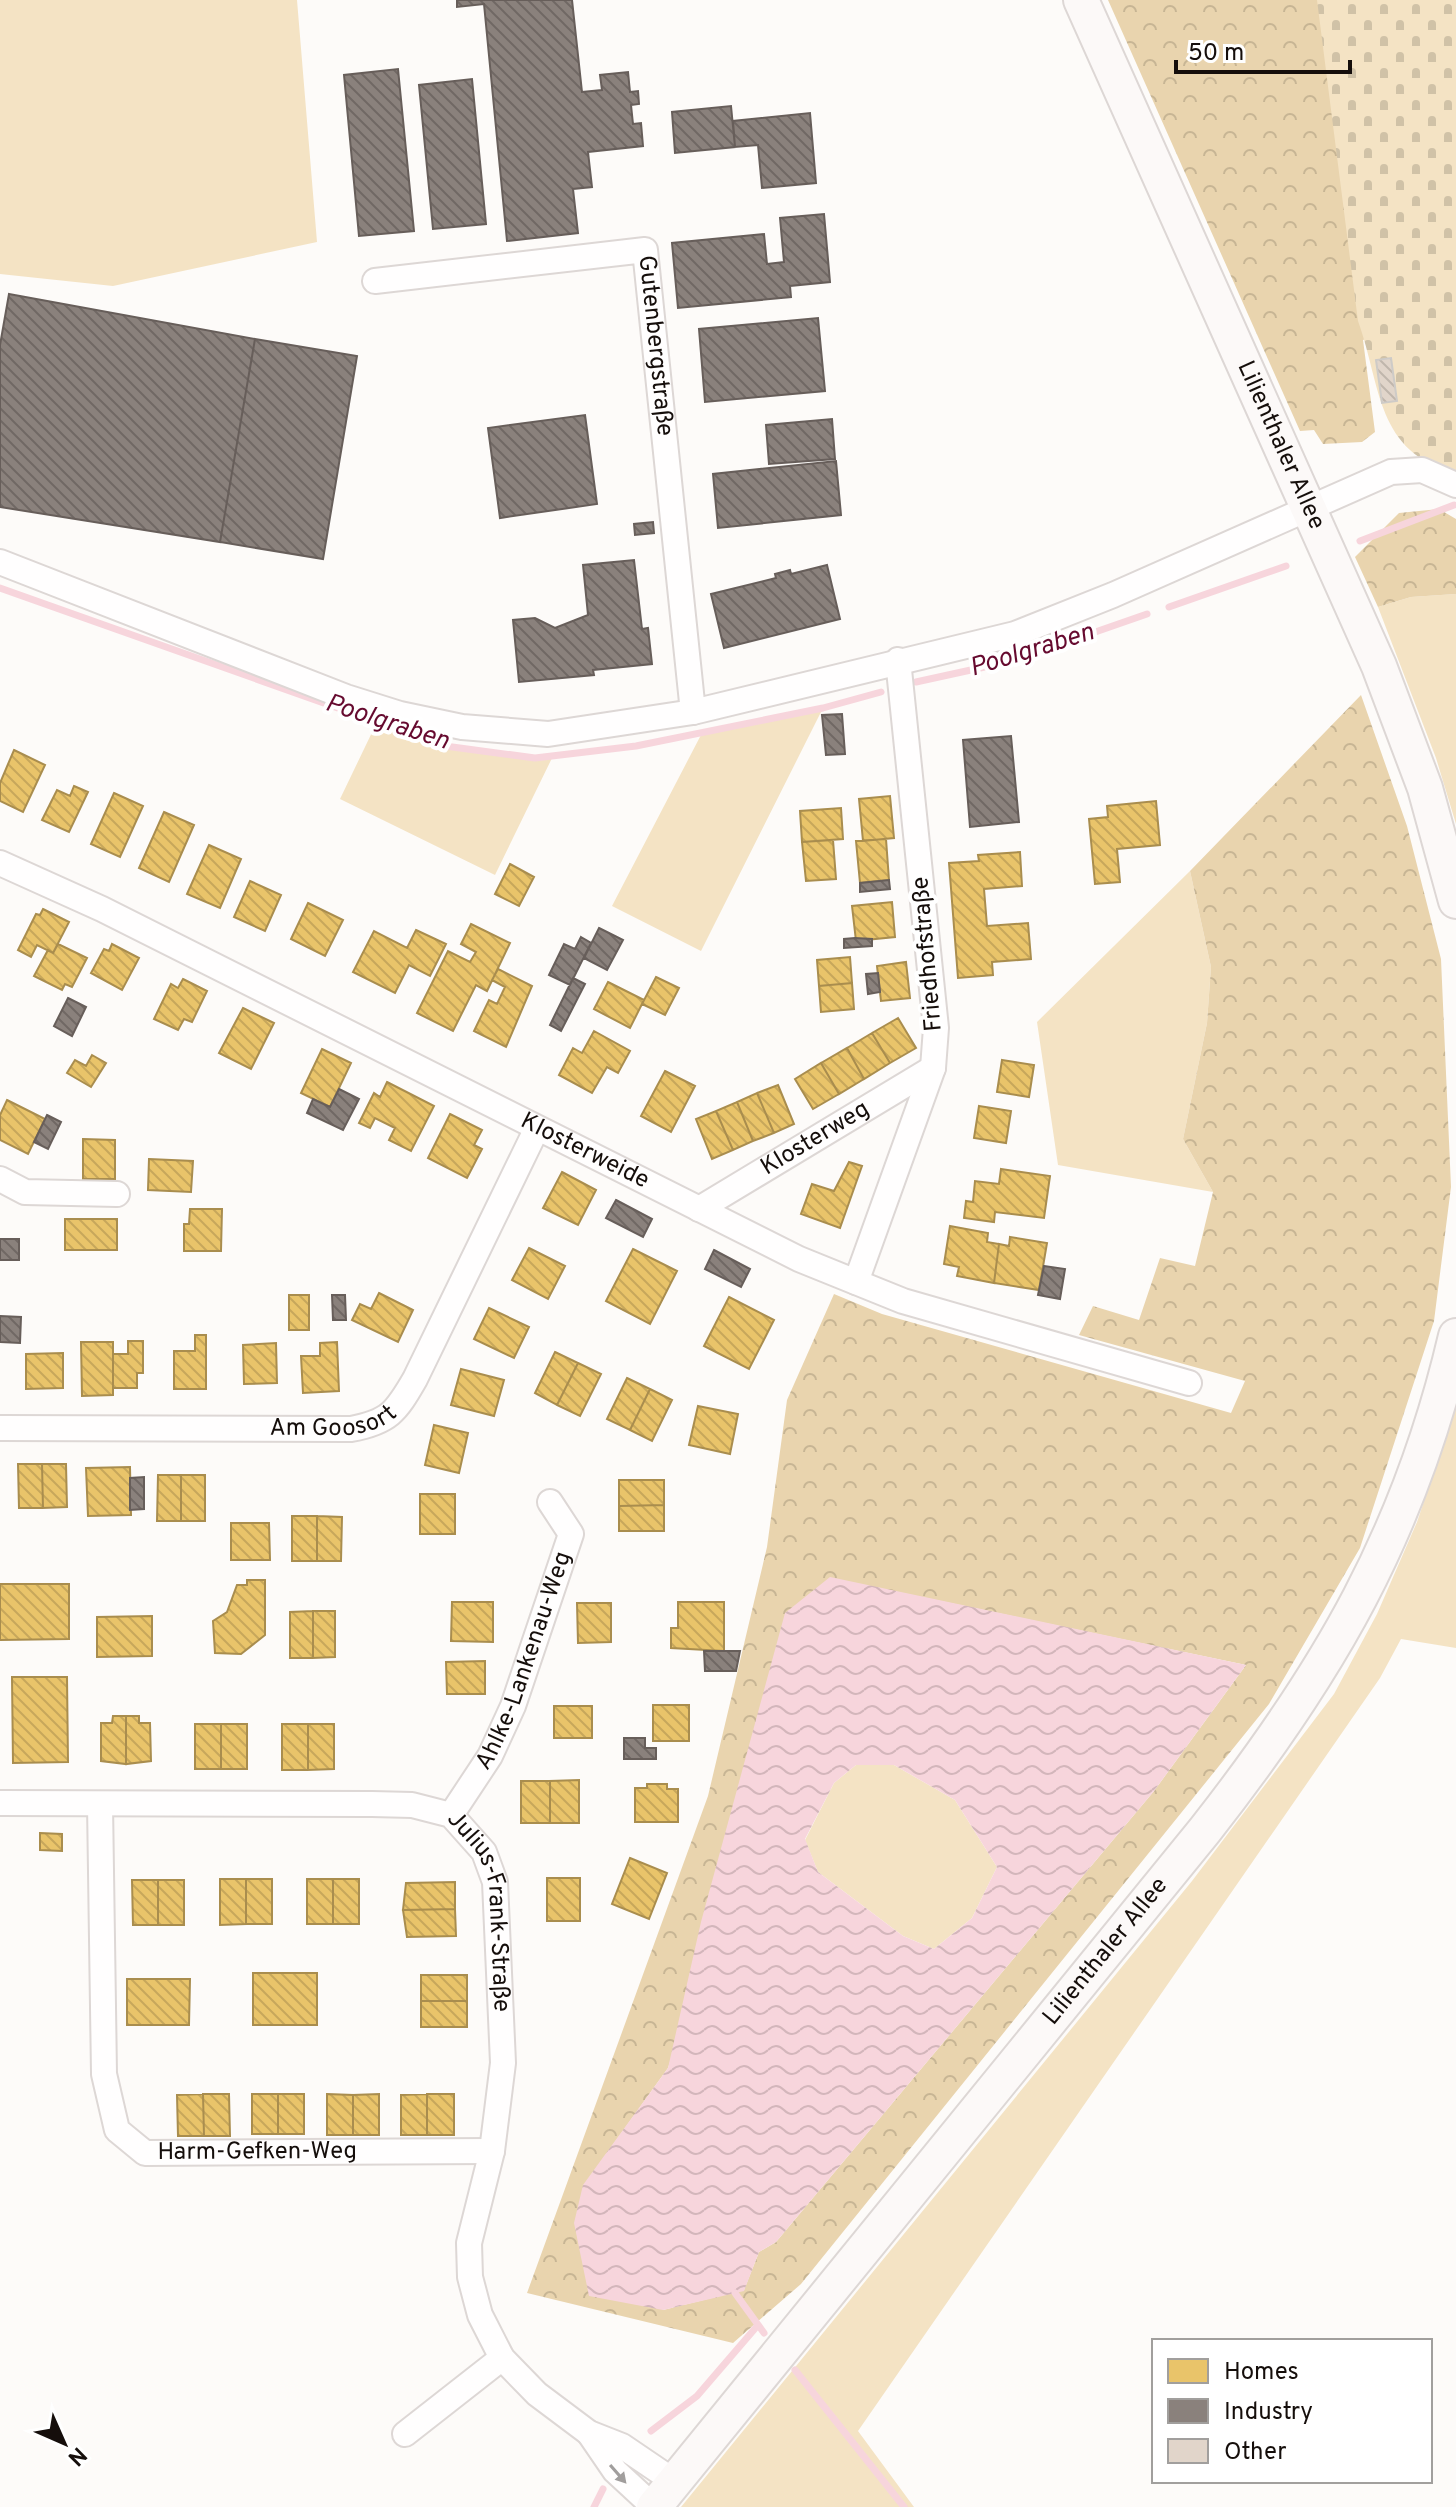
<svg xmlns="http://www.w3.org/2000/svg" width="1456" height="2507" font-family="Overpass,sans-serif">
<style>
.green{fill:#f4e3c4}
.forest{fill:url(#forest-crowns);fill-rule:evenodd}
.cemetery{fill:url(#cemetery-stones)}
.water{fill:url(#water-waves);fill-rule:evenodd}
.homes{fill:url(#homes-back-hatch);stroke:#a98d4e;stroke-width:2}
.industry{fill:url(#industry-back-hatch);stroke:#675e5a;stroke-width:2}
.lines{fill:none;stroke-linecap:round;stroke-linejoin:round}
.stream{stroke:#f7d5dc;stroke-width:7}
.building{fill:url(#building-back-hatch);stroke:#cecbc7;stroke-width:2}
.minor-casing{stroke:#ddd7d5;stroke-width:28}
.secondary-casing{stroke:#ddd7d5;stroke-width:38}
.minor{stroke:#fffefe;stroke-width:24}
.secondary{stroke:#fcf9f8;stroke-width:34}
.oneway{fill:#a19e9d}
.labels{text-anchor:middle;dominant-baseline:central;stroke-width:8;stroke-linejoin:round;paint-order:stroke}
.street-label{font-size:24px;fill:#150e0b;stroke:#fff}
.water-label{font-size:26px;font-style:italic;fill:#660a2f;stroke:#fff}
</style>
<defs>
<pattern id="forest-crowns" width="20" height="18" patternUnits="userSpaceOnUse" patternTransform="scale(2)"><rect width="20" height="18" fill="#e9d4ae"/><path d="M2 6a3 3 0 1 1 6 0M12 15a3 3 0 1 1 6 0" fill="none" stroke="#c7b594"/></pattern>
<pattern id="cemetery-stones" width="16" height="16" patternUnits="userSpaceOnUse" patternTransform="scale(2)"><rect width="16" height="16" fill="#f4e3c4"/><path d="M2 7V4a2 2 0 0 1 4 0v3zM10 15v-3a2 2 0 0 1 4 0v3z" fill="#d0c2a7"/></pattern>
<pattern id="water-waves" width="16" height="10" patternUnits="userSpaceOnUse" patternTransform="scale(2)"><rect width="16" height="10" fill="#f7d5dc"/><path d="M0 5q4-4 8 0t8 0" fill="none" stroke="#d3b6bb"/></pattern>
<pattern id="homes-back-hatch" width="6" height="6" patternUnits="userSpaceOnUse" patternTransform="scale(2)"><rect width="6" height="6" fill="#e9c46a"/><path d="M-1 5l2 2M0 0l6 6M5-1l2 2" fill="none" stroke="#c7a75b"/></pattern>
<pattern id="industry-back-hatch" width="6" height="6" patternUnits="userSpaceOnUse" patternTransform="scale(2)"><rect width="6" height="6" fill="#8a817c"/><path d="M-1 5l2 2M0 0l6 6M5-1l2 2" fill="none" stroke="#706864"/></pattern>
<pattern id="building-back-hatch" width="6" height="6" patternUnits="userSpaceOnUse" patternTransform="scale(2)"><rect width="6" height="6" fill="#e1d5ca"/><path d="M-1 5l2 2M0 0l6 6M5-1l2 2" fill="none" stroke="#c0b6ac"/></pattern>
</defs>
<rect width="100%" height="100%" fill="#fdfbf9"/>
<path class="green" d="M0,0H297L317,242L113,286L0,274Z
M1456,594V824L1436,758L1378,607L1411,597Z
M823,708L701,951L612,906L702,733Z
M377,722C433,742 494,762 553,756L495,875L340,799Z
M1190,871L1211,967L1207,1023L1183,1139L1213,1192L1058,1165L1037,1022Z
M1456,1406V1648L1401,1639L1380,1678L858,2431L914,2507H681L1192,1881L1334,1694L1377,1614L1417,1522Z
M856,1765H894L955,1800L997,1867L972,1918L934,1949L903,1936L818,1872L805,1840L834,1783Z"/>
<path class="forest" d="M1108,0H1332L1414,323L1363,340L1375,432L1362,442L1323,444L1314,430L1300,431Z
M1439,509L1456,519V594L1411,597L1378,607L1355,557L1399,513Z
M1361,695L1407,826L1441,959L1451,1187L1434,1321L1360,1548L1269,1704L801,2284L733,2343L527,2293L708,1796L767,1547L787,1400L834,1294L882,1314L1231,1413L1245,1381L1079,1335L1093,1306L1139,1320L1160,1258L1195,1266L1213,1192L1183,1139L1207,1023L1211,967L1190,871ZM830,1578L1246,1665L1154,1791L776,2242L759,2252L744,2290L663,2310L584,2185L668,2068Z"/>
<path class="cemetery" d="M1317,0H1456V474C1375,451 1382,388 1358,321Z"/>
<path class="water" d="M830,1577L1246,1665L1154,1791L776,2242L759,2252L744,2291L663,2310L589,2296L574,2223L583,2185L668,2068L701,1922L785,1613ZM856,1765H894L955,1800L997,1867L972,1918L934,1949L903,1936L818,1872L805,1839L834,1783Z"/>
<path class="homes" d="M14,750L45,765L23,812L0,801V783Z
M74,786L88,792L69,832L42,820L57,790L70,796Z
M114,793L143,806L120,857L91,844Z
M890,796L894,838L863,841L859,799Z
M1156,801L1160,845L1117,849L1120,882L1095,884L1089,819L1108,817L1107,806Z
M841,808L843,839L802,842L800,811Z
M164,812L194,825L169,882L139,868Z
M886,839L889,880L860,883L856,841Z
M833,840L836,879L806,881L802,842Z
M209,845L241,859L220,908L187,894Z
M1020,852L1022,886L984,889L987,926L1028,923L1031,959L992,962L993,975L958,978L949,863L979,861L978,855Z
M510,864L534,877L519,906L495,894Z
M250,881L281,895L265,931L234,917Z
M892,902L895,937L856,941L852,906Z
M308,903L343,920L325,956L291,939Z
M43,909L69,922L53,953L37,945L31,957L18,950L36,914L40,915Z
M471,924L510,943L487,991L476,985L453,1031L417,1013L448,951L470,962L476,952L461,944Z
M416,930L446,944L430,976L409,965L395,993L353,972L374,931L407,948Z
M58,944L87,958L72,987L65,984L62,990L34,976L48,950L53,953Z
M112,944L139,958L122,990L91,973L104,949L109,951Z
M850,957L852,983L819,986L817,960Z
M906,962L910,998L881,1001L877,966Z
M498,969L532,986L506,1047L474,1031L489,1000L497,1004L505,987L492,980Z
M656,977L679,988L665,1015L642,1004Z
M183,979L207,991L192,1022L184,1019L178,1030L154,1019L171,984L178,988Z
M608,982L644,1000L630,1028L594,1009Z
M852,983L854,1009L821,1012L819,986Z
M243,1008L274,1023L251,1069L219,1053Z
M898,1018L916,1048L890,1063L872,1033Z
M594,1031L630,1051L618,1073L607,1067L592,1093L559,1075L573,1048L582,1053Z
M872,1033L890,1063L864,1079L847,1048Z
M847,1048L864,1079L839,1094L821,1063Z
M322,1049L351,1063L330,1107L301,1093Z
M92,1055L106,1063L91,1087L67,1073L75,1060L86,1066Z
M1002,1060L1034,1065L1029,1097L997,1092Z
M821,1063L839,1094L813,1109L795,1079Z
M665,1071L695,1086L671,1132L641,1116Z
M387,1082L434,1106L411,1151L389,1140L395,1128L375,1118L370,1128L359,1123L374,1093L380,1097Z
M778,1085L794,1124L774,1133L757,1093Z
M757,1093L774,1133L753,1141L737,1102Z
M7,1100L45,1119L28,1154L0,1140V1115Z
M737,1102L753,1141L733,1150L716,1111Z
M979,1106L1011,1111L1006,1143L974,1138Z
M716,1111L733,1150L712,1159L696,1119Z
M450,1114L482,1130L474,1145L482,1149L467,1178L428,1158Z
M83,1139L115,1140V1179H83Z
M149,1159L193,1161L191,1192L148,1190Z
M849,1162L862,1166L840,1228L801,1214L812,1184L834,1191Z
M1001,1169L1050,1176L1044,1218L995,1212L994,1222L964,1218L966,1201L973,1202L975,1181L999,1184Z
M562,1172L596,1190L578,1225L543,1208Z
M190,1209H222L221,1251H184V1224H189Z
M65,1219H117V1250H65Z
M950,1226L988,1233L987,1242L999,1244L994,1283L957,1276L959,1267L944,1264Z
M1010,1237L1047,1243L1039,1290L994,1283L999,1244L1009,1246Z
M529,1248L565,1266L548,1299L512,1280Z
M633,1249L677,1271L650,1324L606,1301Z
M379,1293L413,1310L398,1342L352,1320L360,1304L371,1309Z
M289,1295H309V1330H289Z
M729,1297L774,1320L749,1369L704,1346Z
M489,1308L529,1327L514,1358L474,1339Z
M195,1335H206V1389H174V1351H195Z
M128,1341H143V1373H137V1388H113V1354H128Z
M81,1342H113V1395L82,1396Z
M337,1342L339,1391L303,1393L301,1356H320V1343Z
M276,1343L277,1383L244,1384L243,1345Z
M555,1352L578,1363L557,1405L535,1393Z
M63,1353V1388L26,1389V1354Z
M578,1363L601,1374L580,1416L557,1405Z
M461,1369L504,1380L494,1416L451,1405Z
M627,1378L650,1389L630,1430L607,1419Z
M650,1389L672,1400L652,1441L630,1430Z
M698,1406L738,1414L730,1454L689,1445Z
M434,1425L468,1433L459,1473L425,1465Z
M18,1464H42L43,1508H19Z
M42,1464H66L67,1507L43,1508Z
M130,1467L131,1515L88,1516L86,1468Z
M158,1475H181V1521H157Z
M181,1475H205V1521H181Z
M619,1480H664V1505L619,1506Z
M420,1494H455V1534H420Z
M664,1505V1531H619V1506Z
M292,1516H317V1561H292Z
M317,1516L342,1517L341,1561H317Z
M231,1523H269L270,1560H231Z
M247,1580H265V1635L241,1654L215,1653L213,1621L227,1612L237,1585H247Z
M0,1584H69V1639L0,1640Z
M452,1602H493V1642L451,1641Z
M678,1602H724V1651L671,1648V1628H678Z
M577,1603H611V1642L578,1643Z
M313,1611V1658H290V1612Z
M313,1611H335V1657L313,1658Z
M152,1616V1656L97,1657V1617Z
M485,1661V1694H447L446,1662Z
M12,1677H67L68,1762L13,1763Z
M653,1705H689V1741H653Z
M554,1706H592V1738H554Z
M113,1716H126V1764L101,1761V1723H112Z
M126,1716H139V1723H150L151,1761L126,1764Z
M195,1724H221V1769H195Z
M221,1724H247V1769H221Z
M282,1724H308V1770H282Z
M308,1724H334V1769L308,1770Z
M579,1780V1823H550V1781Z
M521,1781H550V1823H521Z
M647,1784H667V1789H678V1822H635V1788H647Z
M40,1833L62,1834V1851L40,1850Z
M630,1858L667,1873L649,1919L612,1904Z
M547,1878H580V1921H547Z
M220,1879H246V1924L220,1925Z
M246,1879H272V1924H246Z
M307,1879H333V1924H307Z
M333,1879H359V1924H333Z
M132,1880H158V1925H133Z
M158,1880H184V1925H158Z
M455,1882V1909L403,1910L406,1883Z
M455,1909L456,1936L407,1937L403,1910Z
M253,1973H317V2025H253Z
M421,1975H467V2001H421Z
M127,1979H190L189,2025H127Z
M421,2001H467V2027H421Z
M203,2094H229L230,2136H204Z
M203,2094L204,2136H178L177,2095Z
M252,2094H278V2134H252Z
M278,2094H304V2134H278Z
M327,2094L353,2095V2135H327Z
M379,2094V2135H353V2095Z
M427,2094H454V2135H427Z
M427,2094V2135H401V2095Z"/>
<path class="industry" d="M457,0H572L582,92L602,90L600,75L628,72L630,92L638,91L639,104L631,105L633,124L641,123L643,146L588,152L592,187L573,189L578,233L507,241L484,4L457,7Z
M398,69L414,231L359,236L344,75Z
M472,79L486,224L433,229L419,85Z
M731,106L735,147L675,153L672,112Z
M810,113L816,183L762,188L758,145L735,147L733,121Z
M824,214L830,282L790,286L791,297L678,308L672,243L764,234L767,264L784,262L780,218Z
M9,294L255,339L220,542L0,507V345Z
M818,318L825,391L705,402L699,329Z
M255,339L357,356L323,559L220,542Z
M585,415L597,504L500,518L488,428Z
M832,419L835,459L769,464L766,425Z
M836,461L841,515L718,528L713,474Z
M653,522L654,533L635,535L634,524Z
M634,560L642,629L648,628L652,664L593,670L594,675L519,682L513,620L535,618L555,628L588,615L583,565Z
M827,565L840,619L724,648L711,594L776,578L775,574L790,570L791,574Z
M842,714L845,754L826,755L822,715Z
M1011,736L1019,822L970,827L963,740Z
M889,880L890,889L860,892V883Z
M599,928L623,940L607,970L584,958Z
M581,937L591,943L570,985L549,975L564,944L575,949Z
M855,938L872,939V946L844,948V939Z
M878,973L880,992L868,994L866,974Z
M573,978L585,984L561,1031L550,1025Z
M68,998L86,1007L72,1036L54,1026Z
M339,1089L359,1099L343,1130L307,1113L313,1099L330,1107Z
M47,1115L61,1122L48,1149L34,1142Z
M616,1200L652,1219L643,1237L606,1218Z
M0,1239H19V1260H0Z
M714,1250L750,1269L741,1287L705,1269Z
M1044,1266L1065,1269L1060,1299L1038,1295Z
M332,1295H345L346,1320H333Z
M0,1316L21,1317L20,1343L0,1342Z
M144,1477V1509L130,1510V1478Z
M704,1651H740L736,1671H705Z
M624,1738H645V1748H656V1759H624Z"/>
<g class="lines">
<path class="stream" d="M1360,541L1454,505
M0,588L445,746L535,758L636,746L823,708L881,692
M1169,607L1286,566
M916,682L1012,661L1147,614
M735,2293L764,2333
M795,2370L904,2507
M651,2431L697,2396L758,2325
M594,2507L603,2489"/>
</g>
<path class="building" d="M1391,358L1397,401L1382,403L1376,360Z"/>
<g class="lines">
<g class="minor-casing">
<g id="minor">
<path id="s1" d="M375,281L645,250L693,712"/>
<path d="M0,562L346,697L400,714L462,727L548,734L693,712L1015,634L1113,595L1391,472L1422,470L1456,485"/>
<path id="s2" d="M0,863L102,909L799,1259L903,1301L1189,1383"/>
<path d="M0,1179L25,1192L117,1194"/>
<path id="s3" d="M699,1209L933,1068"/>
<path d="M856,1282L933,1068L936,1028L898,660"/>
<path id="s4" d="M0,1428L351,1429C389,1422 396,1412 415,1379L537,1128"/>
<path id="s5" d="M0,1803L372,1804L412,1805L451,1815L484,1852L495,1882L503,2063L492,2151L469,2243L470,2277L480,2315L502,2358L537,2394L589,2433L622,2446L675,2482"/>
<path id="s6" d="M100,1804L104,2074L117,2130L145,2153L492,2151"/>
<path id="s7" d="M451,1815L490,1756L513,1706L571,1534L550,1502"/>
<path d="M589,2433L615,2471L654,2507"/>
<path d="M405,2434L502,2358"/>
</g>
</g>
<g class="secondary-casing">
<g id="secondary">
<path id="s8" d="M1081,0L1379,666L1425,788L1456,901"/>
<path id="s9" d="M654,2507L1205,1830C1329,1672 1410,1533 1456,1336"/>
</g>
</g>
<use href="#minor" class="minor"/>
<use href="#secondary" class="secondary"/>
</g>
<defs><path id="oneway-solid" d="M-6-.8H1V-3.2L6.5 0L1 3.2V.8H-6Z" transform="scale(2)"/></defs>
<use class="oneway" href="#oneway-solid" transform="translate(618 2474) rotate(49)"/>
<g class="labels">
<g class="street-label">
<text stroke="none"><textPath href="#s1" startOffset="368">Gutenbergstraße</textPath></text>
<text stroke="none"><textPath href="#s8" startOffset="488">Lilienthaler Allee</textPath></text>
<text transform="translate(928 954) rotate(-95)">Friedhofstraße</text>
<text stroke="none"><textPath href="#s3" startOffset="136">Klosterweg</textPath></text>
<text stroke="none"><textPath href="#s2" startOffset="652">Klosterweide</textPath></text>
<text stroke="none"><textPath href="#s4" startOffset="334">Am Goosort</textPath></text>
<text stroke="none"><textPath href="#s7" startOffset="172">Ahlke-Lankenau-Weg</textPath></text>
<text stroke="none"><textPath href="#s5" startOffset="558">Julius-Frank-Straße</textPath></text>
<text stroke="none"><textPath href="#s9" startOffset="716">Lilienthaler Allee</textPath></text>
<text stroke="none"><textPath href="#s6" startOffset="476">Harm-Gefken-Weg</textPath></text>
</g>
<g class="water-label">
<text transform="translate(1032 651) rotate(-17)">Poolgraben</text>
<text transform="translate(387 723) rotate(18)">Poolgraben</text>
</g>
</g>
<rect x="1152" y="2339" width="280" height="144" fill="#ffffff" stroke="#a19f9d" stroke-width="2"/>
<rect x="1168" y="2359" width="40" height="24" fill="#e9c46a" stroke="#a19f9d" stroke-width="2"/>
<text x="1224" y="2379" font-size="24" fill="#150e0b">Homes</text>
<rect x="1168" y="2399" width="40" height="24" fill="#8a817c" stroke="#a19f9d" stroke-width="2"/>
<text x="1224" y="2419" font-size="24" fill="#150e0b">Industry</text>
<rect x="1168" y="2439" width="40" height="24" fill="#e1d5ca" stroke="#a19f9d" stroke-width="2"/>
<text x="1224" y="2459" font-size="24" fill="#150e0b">Other</text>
<g transform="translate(64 2443) rotate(135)" stroke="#ffffff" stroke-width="6" paint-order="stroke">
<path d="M0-6L14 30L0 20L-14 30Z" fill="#150e0b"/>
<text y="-12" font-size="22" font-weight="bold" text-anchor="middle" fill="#150e0b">N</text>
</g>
<path d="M1176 60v12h174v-12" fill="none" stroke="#150e0b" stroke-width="4"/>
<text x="1188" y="60" font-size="24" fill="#150e0b" stroke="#ffffff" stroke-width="6" paint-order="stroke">50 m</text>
</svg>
